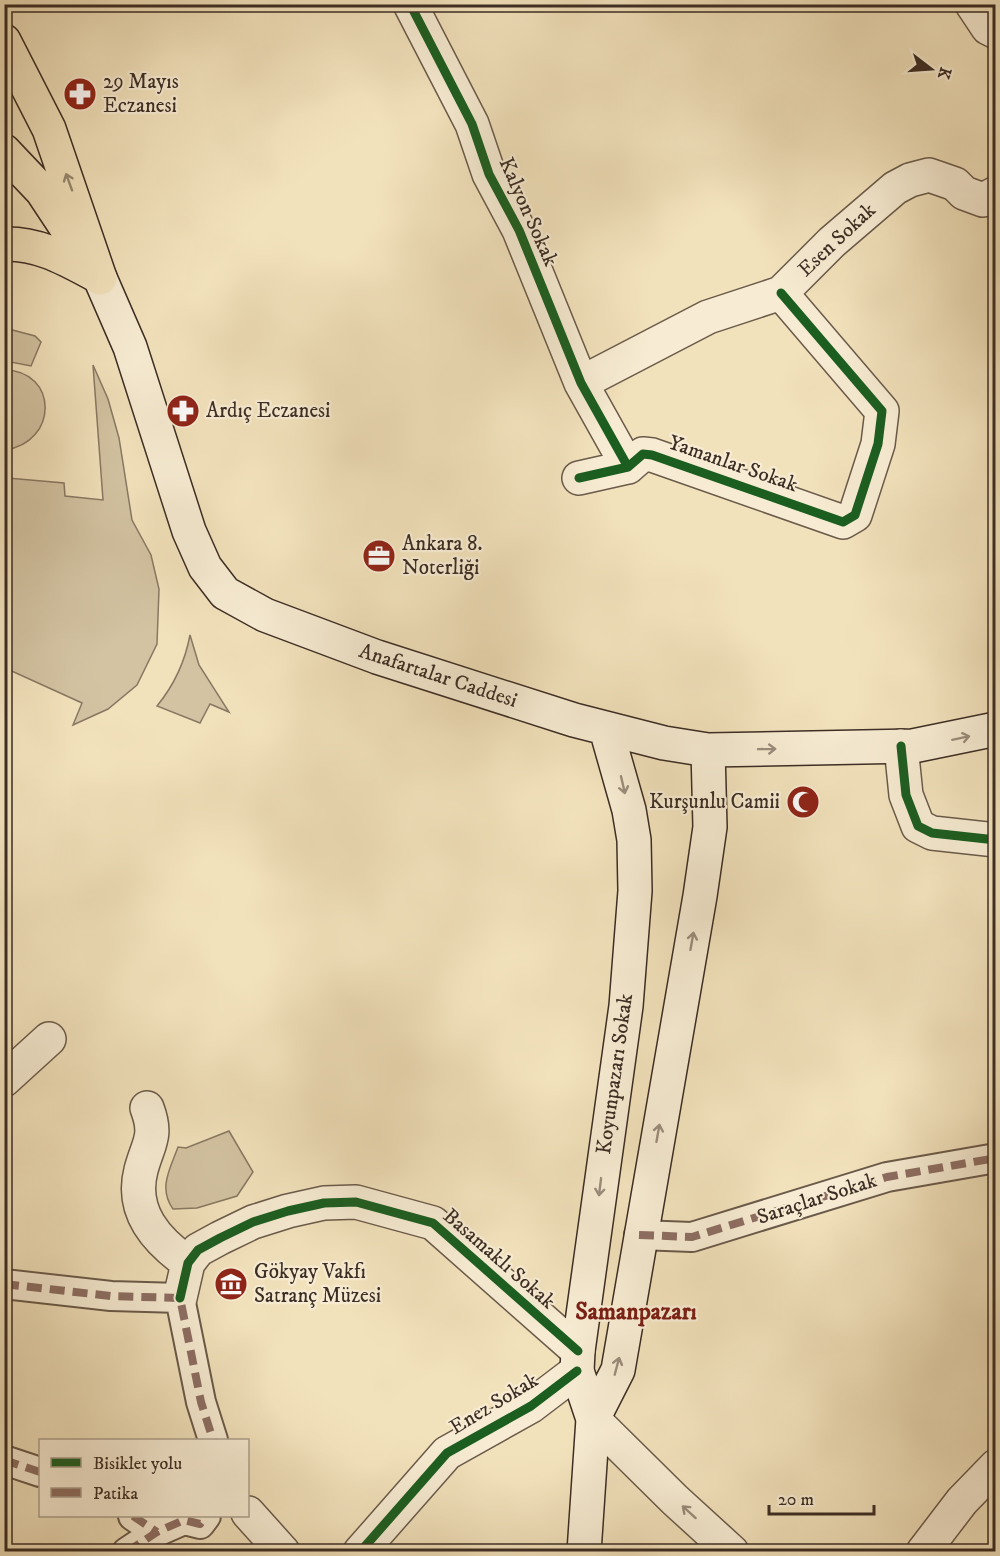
<svg xmlns="http://www.w3.org/2000/svg" width="1000" height="1556" font-family="'IM FELL DW Pica',serif">
<style>
.green{fill:#d3c3a2;stroke:#887863;stroke-width:1.5}
.lines{fill:none;stroke-linecap:round;stroke-linejoin:round}
.pedestrian-casing{stroke:#6a5a4a;stroke-width:32}
.minor-casing{stroke:#6a5a4a;stroke-width:36}
.secondary-casing{stroke:#3c2d24;stroke-width:36}
.primary-casing{stroke:#3c2d24;stroke-width:36}
.pedestrian{stroke:#f7ecd3;stroke-width:28}
.minor{stroke:#f7ecd3;stroke-width:33}
.secondary{stroke:#f7ecd3;stroke-width:33}
.primary{stroke:#f2e2bc;stroke-width:33}
.quiet{stroke:#8d6e63;stroke-width:8;stroke-dasharray:15 8;stroke-linecap:butt}
.cycleway-casing{stroke:#f7ecd3;stroke-width:13}
.cycleway{stroke:#1b5e20;stroke-width:9}
.oneway{stroke:#978870}
.oneway2{stroke:#9a8c7c}
.labels{text-anchor:middle;dominant-baseline:central;stroke-width:4.5;stroke-linejoin:round;paint-order:stroke}
.poi-label{font-size:21px;fill:#3c2d24;stroke:#f7ecd3;text-anchor:start}
.street-label{font-size:21px;fill:#3c2d24;stroke:#f7ecd3}
.quarter-label{font-size:24px;font-weight:bold;fill:#7a1f14;stroke:#f7ecd3}
</style>
<rect width="100%" height="100%" fill="#f2e2bc"/>
<filter id="stains"><feTurbulence type="fractalNoise" baseFrequency=".00333" numOctaves="4"/><feColorMatrix values="0 0 0 0 .2 0 0 0 0 .09 0 0 0 0 .02 0 0 0 .5 -.17"/></filter>
<radialGradient id="worn" r=".72"><stop offset=".6" stop-color="#630" stop-opacity="0"/><stop offset="1" stop-color="#630" stop-opacity=".3"/></radialGradient>
<path class="green" d="M5,328L35,336L41,342L31,366L5,361Z
M93,365L108,399L119,438L132,520L151,555L159,589L157,644L137,685L108,709L73,725L82,703L5,668V497L8,478L64,483L65,496L103,500Z
M5,370C58,371 59,442 5,450Z
M190,635L199,665L229,712L210,704L200,723L157,706C175,684 185,662 190,635Z
M229,1131L253,1172L237,1196L197,1208L173,1209C158,1188 170,1169 178,1147L186,1148Z"/>
<g class="lines">
<g class="pedestrian-casing">
<path id="pedestrian" d="M639,1235L692,1237L887,1177L996,1158
M4,1284L111,1296L180,1298L201,1402L213,1440
M4,1460L40,1472
M133,1516L157,1532
M127,1552L157,1532L184,1520L200,1524L206,1516"/>
</g>
<g class="minor-casing">
<path id="minor" d="M410,4L472,124L489,174L519,230L581,383L628,467
M972,4L988,28L996,32
M581,383L708,317L781,293L832,242L895,188L910,180L929,175L955,184L964,193L983,200L996,193
M579,478L628,467L643,454L652,455L843,522L855,515L878,444L882,411L781,293
M901,746L906,795L918,826L932,833L996,840
M4,1080L49,1039
M147,1108C158,1137 148,1143 141,1170C130,1212 157,1241 188,1263
M180,1298L188,1263L198,1250L220,1238L253,1222L288,1211L324,1203L356,1202L433,1223L578,1351
M593,1419L675,1500L732,1552
M248,1513L283,1552
M360,1552L447,1453L531,1406L577,1371
M923,1552L962,1501L996,1466"/>
</g>
<g class="secondary-casing">
<path id="secondary" d="M100,278L130,347L189,531L205,567L225,593L265,615L377,657L574,720L664,743L708,750L913,746L996,729
M593,1419L618,1370L700,896L710,827L708,750
M584,1552L593,1419L577,1371L578,1351L626,1006L635,891L634,840L629,810L606,729"/>
</g>
<g class="primary-casing">
<path id="primary" d="M4,41L49,129L100,278
M4,151L42,191L77,244
M4,244C39,243 66,259 96,275"/>
</g>
<use href="#pedestrian" class="pedestrian"/>
<use href="#minor" class="minor"/>
<use href="#secondary" class="secondary"/>
<use href="#primary" class="primary"/>
<path class="quiet" d="M639,1235L692,1237L887,1177L996,1158
M4,1284L111,1296L180,1298L201,1402L213,1440
M4,1460L40,1472
M133,1516L157,1532
M127,1552L157,1532L184,1520L200,1524L206,1516"/>
<g class="cycleway-casing">
<path id="cycleway" d="M410,4L472,124L489,174L519,230L581,383L628,467
M579,478L628,467L643,454L652,455L843,522L855,515L878,444L882,411L781,293
M901,746L906,795L918,826L932,833L996,840
M180,1298L188,1263L198,1250L220,1238L253,1222L288,1211L324,1203L356,1202L433,1223L578,1351
M360,1552L447,1453L531,1406L577,1371"/>
</g>
<use href="#cycleway" class="cycleway"/>
</g>
<defs><path id="oneway-shaft" d="M-6 0H5M1.5-3L5.5 0L1.5 3" fill="none" stroke-width="1.6" stroke-linecap="round" stroke-linejoin="round" transform="scale(1.5)"/></defs>
<use class="oneway" href="#oneway-shaft" transform="translate(69 182) rotate(-110)"/>
<g class="oneway2">
<use href="#oneway-shaft" transform="translate(961 738) rotate(-12)"/>
<use href="#oneway-shaft" transform="translate(767 749) rotate(-1)"/>
<use href="#oneway-shaft" transform="translate(623 785) rotate(77)"/>
<use href="#oneway-shaft" transform="translate(692 941) rotate(-80)"/>
<use href="#oneway-shaft" transform="translate(658 1133) rotate(-80)"/>
<use href="#oneway-shaft" transform="translate(600 1187) rotate(97)"/>
<use href="#oneway-shaft" transform="translate(617 1366) rotate(-75)"/>
<use href="#oneway-shaft" transform="translate(689 1512) rotate(-138)"/>
</g>
<defs>
<g id="pharmacy-disc" transform="scale(1.725)"><circle r="9.5" fill="#8f2418" stroke="#f7ecd3"/><path d="M-2-6h4v4h4v4h-4v4h-4v-4h-4v-4h4Z" fill="#fff"/></g>
<g id="office-disc" transform="scale(1.725)"><circle r="9.5" fill="#8f2418" stroke="#f7ecd3"/><path d="M-6-3h4V-5.5h4V-3h4V5H-6ZM-1-4.5V-3h2v-1.5ZM-6 0V1H6V0Z" fill="#fff"/></g>
<g id="mosque-disc" transform="scale(1.725)"><circle r="9.5" fill="#8f2418" stroke="#f7ecd3"/><path d="M3.5-4.9A6 6 0 1 0 3.5 4.9A5 5 0 1 1 3.5-4.9Z" fill="#fff"/></g>
<g id="museum-disc" transform="scale(1.725)"><circle r="9.5" fill="#8f2418" stroke="#f7ecd3"/><path d="M0-6L6-3V-2H-6V-3ZM-5-1h2V3h-2ZM-1-1h2V3h-2ZM3-1h2V3H3ZM-6 4H6V6H-6Z" fill="#fff"/></g>
</defs>
<g fill-rule="evenodd">
<use href="#pharmacy-disc" x="80" y="94"/>
<use href="#pharmacy-disc" x="183" y="411"/>
<use href="#office-disc" x="379" y="556"/>
<use href="#mosque-disc" x="803" y="802"/>
<use href="#museum-disc" x="231" y="1284"/>
</g>
<g class="labels">
<g class="poi-label">
<text x="103" y="82">29 Mayıs<tspan x="103" dy="24">Eczanesi</tspan></text>
<text x="206" y="411">Ardıç Eczanesi</text>
<text x="402" y="544">Ankara 8.<tspan x="402" dy="24">Noterliği</tspan></text>
<text x="780" y="802" text-anchor="end">Kurşunlu Camii</text>
<text x="254" y="1272">Gökyay Vakfı<tspan x="254" dy="24">Satranç Müzesi</tspan></text>
</g>
<g class="street-label">
<text transform="translate(528 212) rotate(66)">Kalyon Sokak</text>
<text transform="translate(837 240) rotate(-43)">Esen Sokak</text>
<text transform="translate(733 464) rotate(19)">Yamanlar Sokak</text>
<text transform="translate(438 676) rotate(18)">Anafartalar Caddesi</text>
<text transform="translate(615 1074) rotate(-82)">Koyunpazarı Sokak</text>
<text transform="translate(817 1199) rotate(-18)">Saraçlar Sokak</text>
<text transform="translate(499 1259) rotate(41)">Basamaklı Sokak</text>
<text transform="translate(494 1404) rotate(-31)">Enez Sokak</text>
</g>
<g class="quarter-label">
<text x="636" y="1312">Samanpazarı</text>
</g>
</g>
<rect width="1000" height="1556" fill="none" stroke="#f2e2bc" stroke-width="24"/>
<rect x="6" y="6" width="988" height="1544" fill="none" stroke="#3c2d24" stroke-width="3"/>
<rect x="12" y="12" width="976" height="1532" fill="none" stroke="#3c2d24" stroke-width="1.5"/>
<rect x="39" y="1439" width="210" height="78" fill="#f7ecd3" stroke="#aca08d" stroke-width="1.5"/>
<rect x="51" y="1458" width="30" height="9" fill="#1b5e20" stroke="#aca08d" stroke-width="1.5"/>
<text x="93" y="1469" font-size="18" fill="#3c2d24">Bisiklet yolu</text>
<rect x="51" y="1488" width="30" height="9" fill="#8d6e63" stroke="#aca08d" stroke-width="1.5"/>
<text x="93" y="1499" font-size="18" fill="#3c2d24">Patika</text>
<g transform="translate(931 69) rotate(107)" stroke="#f7ecd3" stroke-width="4.5" paint-order="stroke">
<path d="M0-4.5L10 22L0 15L-10 22Z" fill="#3c2d24"/>
<text y="-9" font-size="16" font-weight="bold" text-anchor="middle" fill="#3c2d24">K</text>
</g>
<path d="M769 1505v9h105v-9" fill="none" stroke="#3c2d24" stroke-width="3"/>
<text x="778" y="1505" font-size="18" fill="#3c2d24" stroke="#f7ecd3" stroke-width="4.5" paint-order="stroke">20 m</text>
<rect width="100%" height="100%" filter="url(#stains)"/>
<rect width="100%" height="100%" fill="url(#worn)"/>
</svg>
